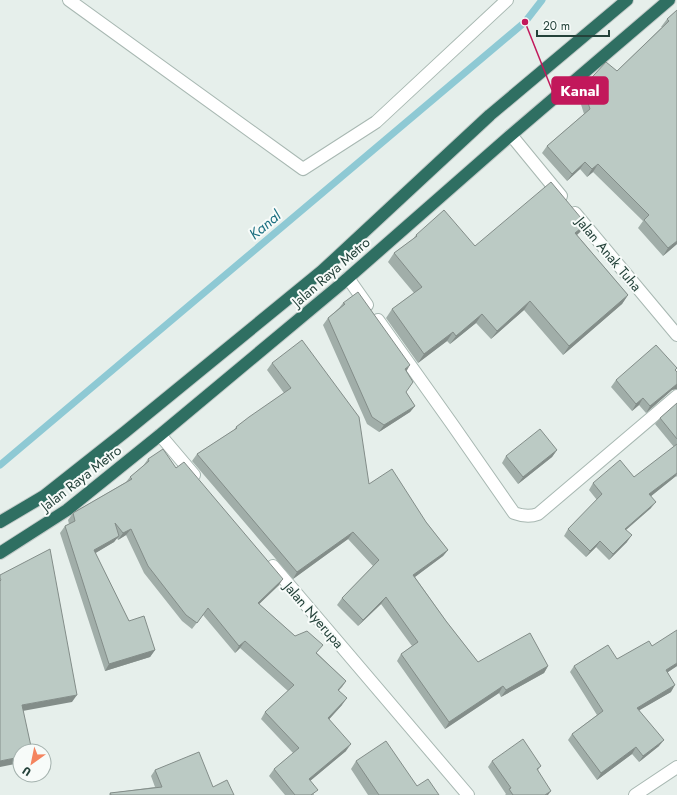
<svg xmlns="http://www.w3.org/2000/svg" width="677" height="795" font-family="Jost,sans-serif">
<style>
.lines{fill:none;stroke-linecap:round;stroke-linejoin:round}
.stream{stroke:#8ec9d4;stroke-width:7}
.street-casing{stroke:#a8b8b2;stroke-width:14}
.highway-casing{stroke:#c2cac8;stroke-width:14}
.street{stroke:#fff;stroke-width:12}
.highway{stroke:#2f6f62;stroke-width:12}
.wall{fill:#a1aea9}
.shaded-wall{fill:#838d89}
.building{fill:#bbcac4;stroke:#838d89}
.labels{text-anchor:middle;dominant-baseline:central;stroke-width:4;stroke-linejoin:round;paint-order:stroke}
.street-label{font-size:14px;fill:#24423a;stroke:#f7fbf9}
.water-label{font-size:15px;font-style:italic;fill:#1c6f80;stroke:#f7fbf9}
.leader{fill:none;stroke:#c2185b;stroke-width:1.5}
.callout-dot{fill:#c2185b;stroke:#f7fbf9;stroke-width:1.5}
.callout{fill:#c2185b;stroke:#c2185b;stroke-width:1.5}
.callout-label{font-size:15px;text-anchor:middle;font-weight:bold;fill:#fff}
</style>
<rect width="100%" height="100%" fill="#e6efeb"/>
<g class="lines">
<path class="stream" d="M0,465L525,22L542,0"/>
<g class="street-casing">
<path id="street" d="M69,0L303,169L376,122L507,0
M511,135L561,196
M575,213L677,335
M348,278L367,305
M378,320L452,424L514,513C522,516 530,517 538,514L677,396
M160,435L194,475
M273,566L468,795
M635,795L677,767"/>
</g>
<g class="highway-casing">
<path id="highway" d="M0,522L44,496L125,432L322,271L490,115L627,0
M0,553L67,510L160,435L340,285L511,135L669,0"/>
</g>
<use href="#street" class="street"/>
<use href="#highway" class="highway"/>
</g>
<path class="wall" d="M677,10V244L663,256L638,228L643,221L593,172L587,177L580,169L567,181L542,153L547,146L584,114L578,95L583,87L617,71L662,27H661L667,19Z
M586,224L580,232L577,235L628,295L622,304L563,355L524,310L491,339L476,323L450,344L447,341L418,363L386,318L392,309L414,293L388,262L394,253L413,239L416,235L475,246Z
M343,303L406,371V392L415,406L410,412L379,432L367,424L323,325L328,318L339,308Z
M272,363L369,484L426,522L448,550L443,556L415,577L446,621L478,662L548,666L544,673L501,697L499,693L445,729L397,661L401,654L412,646L381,604L358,626L337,605L342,598L373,566L348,539L293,579L192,461L197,454L234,430L236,427L284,393L267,370Z
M676,371L677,372V389H676L672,390L646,413L639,405L632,411L611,387L616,380Z
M677,403V477L676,476L651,496V508L626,530L627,542L609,560L596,547L586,557L564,536L568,529L597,500L589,490L593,483L634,477L674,447L655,424L660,418Z
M557,450L552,457L518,484L502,463L506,456Z
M148,459L176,468L279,585L259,604L295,636L317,653L346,681L339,690L342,705L329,719L346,751L310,781L314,795H285L269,776L274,769L293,753L261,719L265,712L288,691L240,648L235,653L203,615L192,629L182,621L144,573L126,535L118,540L117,538L114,542L95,553L129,621L155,650L150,657L105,671L60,533L65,526L69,524L68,520L73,513L126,482L130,477L143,466Z
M652,646L677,666L668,672L671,692L639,710L659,746L639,762L632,754L597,780L568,740L572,734L597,715L570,672L574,666L617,659Z
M356,761L417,786L439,795H368L351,769Z
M492,761L541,766L538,770L548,795H505L506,794L488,767Z
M155,770L213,787L234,795H109L110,793L155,787L151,776Z"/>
<path class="shaded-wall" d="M585,162L580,169L567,181L572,174Z
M598,164L593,172L587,177L592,169Z
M586,224L580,232L569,242L575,233Z
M677,241V244L663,256L668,248Z
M628,295L622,304L563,355L569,346Z
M530,301L524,310L491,339L497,331Z
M482,314L476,323L450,344L456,336Z
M453,332L447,341L418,363L424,354Z
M410,365L406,372L405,369Z
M677,384V389H676L672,390L646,413L650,406Z
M643,398L639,405L632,411L636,404Z
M415,406L410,412L379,432L384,425Z
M557,450L552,457L518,484L523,477Z
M677,473L676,476L645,501L649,494Z
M656,502L651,508L620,535L625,529Z
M131,529L126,535L118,540L123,533Z
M353,532L348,539L293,579L297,572Z
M632,535L627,542L609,560L613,554Z
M119,536L114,542L89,557L94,550Z
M600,541L596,547L586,557L590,551Z
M448,550L443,556L408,582L413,575Z
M283,579L279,585L253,610L258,603Z
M386,597L381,604L358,626L363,620Z
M245,641L240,648L235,653L239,646Z
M155,650L150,657L105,671L109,664Z
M677,663V666L662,676L666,670Z
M548,666L544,673L501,697L506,690Z
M346,681L342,687L333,696L338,690Z
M675,685L671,692L633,714L637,708Z
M503,686L499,693L445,729L449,722Z
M77,695L72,702L17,712L22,705Z
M347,698L342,705L324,725L328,718Z
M664,740L659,746L639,762L643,756Z
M351,744L346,751L304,786L309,779Z
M636,747L632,754L597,780L601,773Z
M20,757V763L0,767V761Z
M551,791L548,795H545Z"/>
<path class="building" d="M677,10V241L668,248L644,220L649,215L598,164L592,169L585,162L572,174L547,146L590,109L583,87L606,62L617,71L669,21L667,19Z
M551,182L586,224L575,233L628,295L569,346L530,301L497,331L482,314L456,336L453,332L424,354L392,309L422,287L394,253L417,236L416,235L444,210L475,246Z
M358,292L410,365L405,369L413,382L406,392L415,406L384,425L372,417L328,318L345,304L343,303Z
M302,340L359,417L369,484L392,469L426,522L448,550L413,575L446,621L478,662L530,633L548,666L506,690L503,686L449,722L401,654L418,642L386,597L363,620L342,598L379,560L353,532L297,572L197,454L237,428L236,427L249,417L291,388L272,363Z
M656,345L677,368L675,370L677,372V384L650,406L643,398L636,404L616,380Z
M677,403V439L660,418Z
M540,429L557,450L523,477L506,456Z
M677,444V473L649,494L656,502L625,529L632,535L613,554L600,541L590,551L568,529L602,494L593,483L620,460L634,477Z
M163,449L176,468L184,462L283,579L258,603L295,636L307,631L323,645L316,653L346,681L338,690L347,698L328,718L351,744L309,779L318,790L311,795H295L274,769L299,748L265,712L294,685L245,641L239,646L208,608L197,623L186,615L148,566L131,529L123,533L115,523L119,536L94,550L129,621L144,616L155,650L109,664L65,526L75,521L73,513L132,479L130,477L149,461L148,459Z
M50,549L77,695L22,705L32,751H20V757L0,761V581L1,580L0,578V575Z
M677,630V663L666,670L675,685L637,708L664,740L643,756L636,747L601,773L572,734L603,711L574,666L608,645L617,659L649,641L652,646Z
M523,739L541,766L537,769L551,791L545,795H513L509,789L511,788L492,761Z
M386,741L417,786L428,779L439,795H379L356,761Z
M199,752L213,787L227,780L234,795H111L110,793L162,787L155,770Z"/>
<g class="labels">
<g class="street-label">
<text transform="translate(609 254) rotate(50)">Jalan Anak Tuha</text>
<text transform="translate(331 272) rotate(-41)">Jalan Raya Metro</text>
<text transform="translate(81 478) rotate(-38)">Jalan Raya Metro</text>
<text transform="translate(314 615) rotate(49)">Jalan Nyerupa</text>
</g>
<g class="water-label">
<text transform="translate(265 225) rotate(-40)">Kanal</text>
</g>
</g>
<path class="leader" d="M525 22L552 90"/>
<circle class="callout-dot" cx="525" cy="22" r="4"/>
<rect class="callout" x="552" y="77" width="56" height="27" rx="4"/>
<g class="callout-label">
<text x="580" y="96">Kanal</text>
</g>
<g transform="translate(32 763) rotate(213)"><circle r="19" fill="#f7fbf9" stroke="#a3b1ad"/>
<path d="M0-3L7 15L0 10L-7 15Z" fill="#f4845f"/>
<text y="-6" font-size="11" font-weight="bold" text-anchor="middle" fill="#24423a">U</text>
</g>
<path d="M537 30v6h72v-6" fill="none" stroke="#24423a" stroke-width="2"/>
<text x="543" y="30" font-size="12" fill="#24423a" stroke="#f7fbf9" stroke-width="3" paint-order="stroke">20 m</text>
</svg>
